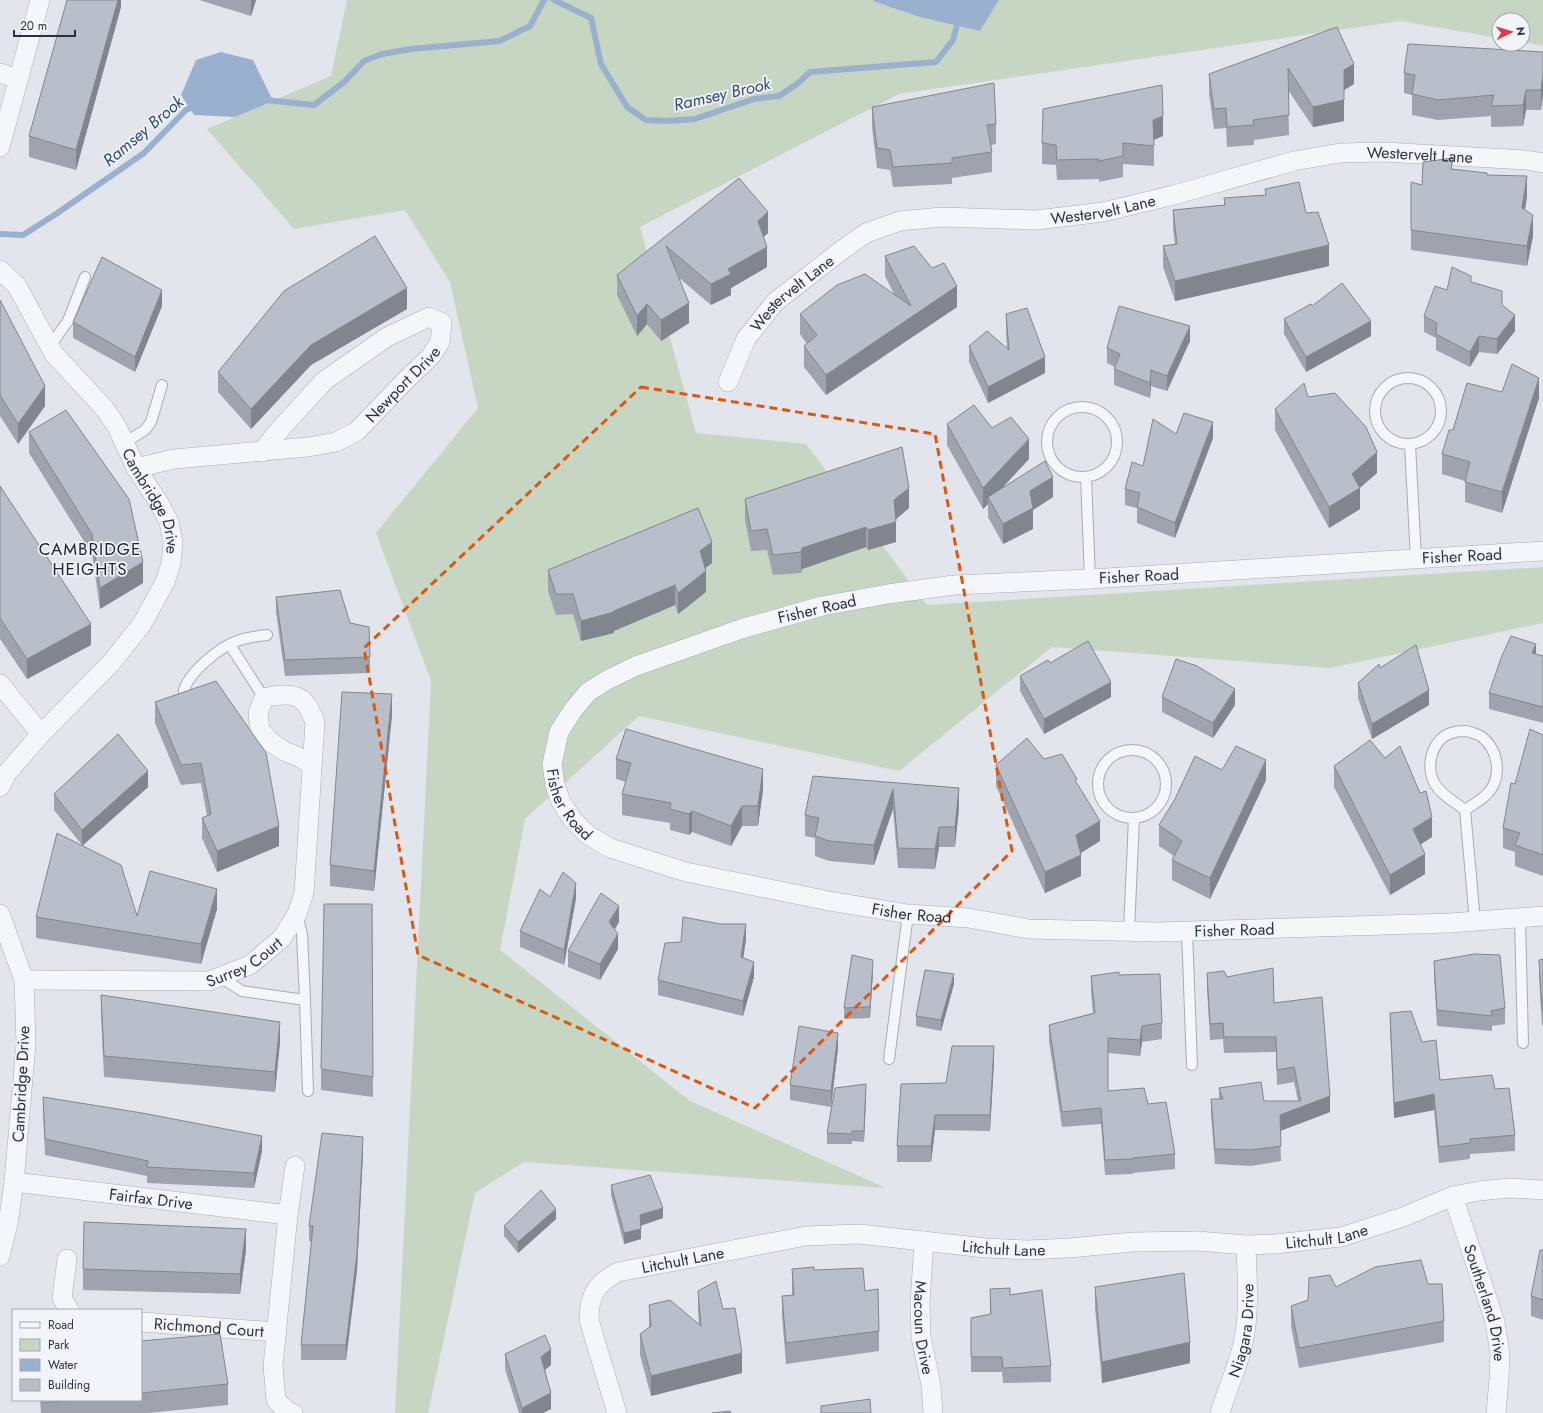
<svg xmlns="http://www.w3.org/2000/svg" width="1543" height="1413" font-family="Jost,sans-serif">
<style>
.green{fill:#c6d6c2}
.water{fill:#9ab0cf}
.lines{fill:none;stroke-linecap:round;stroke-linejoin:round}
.stream{stroke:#9ab0cf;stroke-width:6}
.lane-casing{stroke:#a6abb7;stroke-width:12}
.street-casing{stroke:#a6abb7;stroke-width:20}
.lane{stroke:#f5f6f9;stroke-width:10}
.street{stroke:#f5f6f9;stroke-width:19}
.wall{fill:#9ea3ae}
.shaded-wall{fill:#81858d}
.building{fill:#b8beca;stroke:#81858d}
.marked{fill:none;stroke:#de570f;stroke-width:3;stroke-dasharray:8 5;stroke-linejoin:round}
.labels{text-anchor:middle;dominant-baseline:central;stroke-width:3.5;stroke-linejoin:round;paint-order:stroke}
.street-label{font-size:16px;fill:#283145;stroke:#f2f4f9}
.water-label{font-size:17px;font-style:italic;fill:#2e4c7e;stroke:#f2f4f9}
.neighbourhood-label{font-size:17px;letter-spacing:1px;fill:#1a2236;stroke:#f2f4f9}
</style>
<rect width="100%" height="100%" fill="#e2e5ec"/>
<path class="green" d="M347,0H1543V46L1523,42V20H1499V38L1400,21L899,94L640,227L696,433L806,444L927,605L1543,567V623L1330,668L1052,647L899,771L639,716L525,819L500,950L690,1101L886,1188L524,1162L475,1193L428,1413H395L431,681L376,533L478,408L450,282L405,210L294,229L207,129L331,76Z"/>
<path class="water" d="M873,0H999L980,31L920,17L873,1Z
M221,52L253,60L273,101L235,117L194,115L181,95L196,60Z"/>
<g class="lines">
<path class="stream" d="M554,0L591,18L601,64L627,107L646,120L667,121L695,119L754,99L779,96L797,84L810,72L936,62L953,40L959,18
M266,100L314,105L344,82L364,61L382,54L411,49L500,41L530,26L544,0
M0,234L23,235L56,214L144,153L186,110L196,105"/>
<g class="lane-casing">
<path id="lane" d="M50,346L68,321L85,277
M1375 411a33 33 0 1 1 66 0a33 33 0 1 1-66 0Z
M1047 442a35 35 0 1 1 70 0a35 35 0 1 1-70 0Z
M124,443L145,430L151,422L162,385
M1410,444L1416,559
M1086,477L1090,579
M230,645L264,698
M187,704C186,700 183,694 184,690C190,671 222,645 240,640C249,637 259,636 267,635
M1467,731C1472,733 1478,734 1482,737C1499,751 1503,779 1486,795C1480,801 1472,805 1465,810C1455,802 1441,795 1435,784C1424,765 1433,736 1455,732C1459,731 1464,731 1467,731Z
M1098 784a34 34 0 1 1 68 0a34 34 0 1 1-68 0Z
M1465,810L1475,921
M297,914L302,934L305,1000
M1520,918L1523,1043
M1129,931L1134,818
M1187,931L1192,1065
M220,977L242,991L305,1000L308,1091
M889,1059L908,914"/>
</g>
<g class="street-casing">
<g id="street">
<path d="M0,73L18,79"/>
<path d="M0,147L40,0"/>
<path id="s1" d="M0,270L17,286L54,354L105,409L117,427L136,468L159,503L169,522L173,543L171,564L165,582L142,624L111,663L41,734L7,773L0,787"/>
<path id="s2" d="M728,382L746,339L775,302L842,250L866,233L900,221L942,217L1037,220L1103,212L1174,195L1294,161L1340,153L1384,152L1526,160L1543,163"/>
<path id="s3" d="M136,468L174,459L308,447L336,442L357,431L406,380L431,356L440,342L442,323L429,317L387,337L324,381L274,436L263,452"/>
<path id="s4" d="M1543,551L1090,579L954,585L888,594L822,606L741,629L636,666L609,679L588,692L573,710L559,732L552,764L555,785L561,802L573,820L588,835L610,848L686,872L829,901L908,914L968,918L1029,929L1157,932L1450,923L1543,916"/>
<path d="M0,684L41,734"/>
<path d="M0,914L24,980L26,1044L14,1182L8,1224L0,1256"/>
<path id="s5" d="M24,980L209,981L250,965L282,938L297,914L304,893L315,722C312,716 310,709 306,704C298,692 277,694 264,698L258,713L260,730L272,743L284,751L299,757L312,765"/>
<path id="s6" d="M14,1182L288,1215"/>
<path id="s7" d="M1453,1196L1495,1322L1500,1354L1499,1379L1496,1413"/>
<path id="s8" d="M924,1241L920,1303L921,1337L931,1385L933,1413"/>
<path d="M67,1259L62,1298L69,1310"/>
<path id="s9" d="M141,1322L277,1332"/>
<path d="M293,1413L288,1412L276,1400L273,1366L288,1215L295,1166"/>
<path id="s10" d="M617,1413L589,1320C589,1295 596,1284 618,1272L806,1236L859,1234L986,1248L1027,1250L1069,1248L1133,1242L1198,1241L1246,1245L1275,1244L1341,1237L1403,1217L1453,1196L1479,1191L1510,1188L1543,1190"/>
<path id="s11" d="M1220,1413C1226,1393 1234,1375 1240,1355C1251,1320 1247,1280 1246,1245"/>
</g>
</g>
<use href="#lane" class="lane"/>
<use href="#street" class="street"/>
</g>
<path class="wall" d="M121,0V7L76,170L29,157V136Z
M199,0H256L251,16Z
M1337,27L1354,84L1344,90V121L1313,127L1288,90L1289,135L1254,140V145L1227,147L1226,128L1214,129L1209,94V74Z
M1543,52V95L1541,110H1526L1523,126L1491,127V116L1438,120L1412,115V95L1404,93V73Z
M872,107L996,124V144L991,145L992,152V172L952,178V184L893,187L890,170L877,168L872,128Z
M1163,136L1154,140V166L1123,164V177L1099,182V179L1057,180L1056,165L1042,164V143Z
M1453,169L1487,175L1527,196L1525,210L1533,236L1527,266L1411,250V182L1422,185Z
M739,178L768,233L763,237L767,267L731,288V295L711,305L679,278L689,323L661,341L647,324L637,336L617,295V275Z
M1265,189L1306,213L1329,266L1175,301L1163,267V246L1175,244L1173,230V210L1224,205V198L1265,195Z
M885,256L957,307L826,395L804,367V346L807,344L800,334V314L894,294L885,276Z
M1471,282L1502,305L1515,331L1497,354L1479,352L1470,367L1436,350V338L1424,332V316L1447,290Z
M0,300L45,406L18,444L0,416Z
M162,306L135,372L73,338V322Z
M407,309L311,365L251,429L218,392V372Z
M1006,314L1045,373L988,403L969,362V346L1007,349L1006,330Z
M1284,319L1371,336L1306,372L1284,334Z
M1190,341L1167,391L1151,386L1150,398L1114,385V369L1115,367L1107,363V348Z
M1502,392L1539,398L1502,513L1465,502V481L1442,474V454L1453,430Z
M1308,397L1377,473L1360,488V509L1329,528L1275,430V409Z
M947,424L992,428L1029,459L1004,486L1053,497L1033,510V529L1003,544L988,517V504L983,509L947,445Z
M29,432L143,583L100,609L92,554L29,453Z
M1176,434L1213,438L1175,538L1137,523V508L1125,505V489L1143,466Z
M0,486L91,645L27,679L0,639Z
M745,499L909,508L895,519L896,542L868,550L866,547L802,569L801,573L773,575L767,550L751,551L745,520Z
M712,563L705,568L706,592L678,614L675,605L614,631V633L581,641L573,614L556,615L548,591V570Z
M276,597L350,623L370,657V673L285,676L276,612Z
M1543,656V723L1489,709V693Z
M1380,668L1429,705L1372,739L1358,698V683Z
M1020,676L1111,697L1044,734L1020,691Z
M1162,697L1235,705L1213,738L1162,712Z
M155,702L279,846L217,872L202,838V818L207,816L201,783L181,785L155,723Z
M392,715L374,891L330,886V865Z
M1543,735V876L1515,866V852L1503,848V828L1515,784Z
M616,759L763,790L758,826H742L731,846L692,832L689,835L670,830V823L622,815V794L626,782L616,779Z
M1044,759L1100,841L1080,853L1081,876L1045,893L996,786V765Z
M1334,766L1432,837L1420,845L1425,874L1390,895L1334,787Z
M1222,770L1266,780L1210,899L1172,880V860L1174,856L1159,846V825Z
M813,776L959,788V808L955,847H939L935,869L898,868L893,809L874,865L829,861L815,856V838L805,836V815Z
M148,787L82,846L137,916L217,909L201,964L36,938V917L82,845L54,810V794Z
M550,897L576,898L564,965L520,947V931Z
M372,904L373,1097L321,1090V1069Z
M619,922L615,929L618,949L600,980L568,967V951Z
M746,939L743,958L754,977L743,1016L658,995V980Z
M1543,959V1026H1542L1539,976V960Z
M1434,961L1505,1008V1024L1492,1026V1031L1437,1026L1434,977Z
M873,971L870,1018L844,1019V1008Z
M1207,973L1227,977L1274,1003L1330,1112L1280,1131L1281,1161L1251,1166L1215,1164L1211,1114V1099H1219V1088L1264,1101H1298L1294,1082L1277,1085L1276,1052L1224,1053L1223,1039L1210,1040L1207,988Z
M1119,975L1162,1023V1039L1142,1042L1140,1056L1108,1053V1091L1148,1104L1175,1154V1169L1133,1173V1174L1105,1175L1101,1124L1062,1127L1049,1041V1025L1093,1013L1091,992V976Z
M954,984L941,1031L916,1026V1016Z
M101,995L280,1042L275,1092L104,1077L101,1016Z
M1390,1013L1422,1042L1440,1080L1495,1089L1515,1135V1151L1470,1154V1159L1439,1163L1434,1110L1394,1118L1390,1028Z
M838,1048L831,1107L790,1100V1085Z
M994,1061L990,1131L935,1130L931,1162H897V1146L946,1083Z
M866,1095L864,1142L852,1141V1144H827V1133Z
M43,1097L262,1151L254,1188L147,1183V1176L45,1155L43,1112Z
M363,1153L357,1270L346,1360H301V1345L312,1242L309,1241V1226Z
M611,1185L663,1218L641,1225V1239L624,1244L611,1195Z
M556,1219L518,1253L504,1236V1226Z
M246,1250L240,1294L83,1290V1269Z
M1543,1250V1320L1531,1316V1296Z
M792,1269L814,1270L865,1291L879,1331V1351L786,1364L782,1316V1296L792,1295Z
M1428,1284L1444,1321V1342L1299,1368L1291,1326V1306L1308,1300L1336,1287Z
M1095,1287L1190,1363L1102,1383L1095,1308Z
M990,1289L1010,1295L1051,1366V1382L1003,1383L1002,1372H971V1318L990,1314Z
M698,1291L723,1309L742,1373L651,1396L640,1355V1334L649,1328V1305L699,1325L698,1311Z
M141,1341L228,1384V1405L148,1413H41L40,1400H141Z
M505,1354L551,1365L545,1370L551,1409L543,1413H519L505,1369Z"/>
<path class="shaded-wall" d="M118,0H121V7L76,170V150Z
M251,0H256L251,16Z
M1354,64V84L1344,90V121L1313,127V107L1344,70Z
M1543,74V95L1541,110V90Z
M1526,90V110L1523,126V105Z
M1163,116V136L1153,140V120Z
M1527,176V196L1522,228V208Z
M768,212V233L758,242V221Z
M1533,215V236L1527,266V246Z
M1329,245V266L1175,301V281Z
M767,247V267L731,288V295L711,305V284L728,269Z
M957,286V307L826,395V375Z
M407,288V309L311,365L251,429V409L311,345Z
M162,290V306L135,372V357Z
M689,303V323L661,341V320Z
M647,304V324L637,336V316Z
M1515,315V331L1497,354V339Z
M1371,321V336L1306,372V357Z
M1190,326V341L1167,391V376Z
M1479,336V352L1470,367V352Z
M1045,357V373L988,403V387Z
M1151,370V386L1150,398V383Z
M1539,378V398L1502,513V492Z
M45,386V406L18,444V424Z
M1213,422V438L1175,538V523Z
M1029,439V459L990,501L988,497V504L983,509V488Z
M1377,452V473L1357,490L1360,488V509L1329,528V507L1352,474Z
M1053,477V497L1033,510V529L1003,544V524L1030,491Z
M909,488V508L894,521V500Z
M896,522V542L868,550V530Z
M866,527V547L802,569L801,573V552L802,548Z
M712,542V563L700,572V551Z
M143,562V583L100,609V588Z
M706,571V592L678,614V593Z
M675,585V605L614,631V633L581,641V621L614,611Z
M91,624V645L27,679V659Z
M1536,644V659L1532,653Z
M1111,682V697L1044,734V719Z
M1235,689V705L1213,738V723Z
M1429,690V705L1372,739V724Z
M392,694V715L374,891V871Z
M1266,760V780L1210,899V878Z
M763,769V790L758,826V806Z
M148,771V787L82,846V830Z
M959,788V808L955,847V827Z
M893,789V809L874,865V845Z
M742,806V826L731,846V826Z
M692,811V832L689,835V814Z
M1432,817V837L1413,849V829Z
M1100,821V841L1076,856V835Z
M279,826V846L217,872V851Z
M939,827V847L935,869V849Z
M1425,854V874L1390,895V875Z
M1081,855V876L1045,893V872Z
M576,883V898L564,965V950Z
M217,889V909L201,964V944Z
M619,906V922L609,938V922Z
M746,924V939L741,973V957Z
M618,934V949L600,980V964Z
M873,960V971L870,1018V1007Z
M754,962V977L743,1016V1001Z
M954,974V984L941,1031V1020Z
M280,1022V1042L275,1092V1072Z
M1142,1026V1042L1140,1056V1040Z
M838,1033V1048L831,1107V1091Z
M994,1046V1061L990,1131V1115Z
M866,1084V1095L864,1142V1131Z
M1434,1094V1110L1394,1118V1103Z
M1330,1096V1112L1280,1131V1115Z
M935,1115V1130L931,1162V1146Z
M262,1136V1151L254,1188V1173Z
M363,1137V1153L357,1270L346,1360V1345Z
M663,1208V1218L640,1226V1215Z
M556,1209V1219L518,1253V1242Z
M246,1229V1250L240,1294V1274Z
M641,1229V1239L624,1244V1233Z
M1190,1342V1363L1102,1383V1362Z
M551,1349V1365L541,1373V1357Z
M742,1353V1373L651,1396V1376Z
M551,1393V1409L543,1413H522V1408Z"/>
<path class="building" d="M67,0H118L76,150L29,136Z
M1337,27L1354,64L1344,70V100L1313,107L1288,68L1289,115L1253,120L1254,125L1227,127L1226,108L1214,109L1209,74Z
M1408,44L1543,52V74L1541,90H1526L1523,105L1491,106L1494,95L1438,100L1412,94L1415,75L1404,73Z
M994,83L996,124L987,125L992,152L952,158V163L893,167L890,150L877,148L872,107Z
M1162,85L1163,116L1153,120L1154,146L1123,143V156L1099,161V159L1057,160L1056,145L1042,143L1043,109Z
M1453,158L1451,169L1487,173V175L1527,176L1522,208L1533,215L1527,246L1411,230V182L1422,185L1423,162Z
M739,178L768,212L758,221L767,247L728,269L731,274L711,284L666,246L689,303L661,320L647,304L637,316L617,275Z
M1299,182L1306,213L1318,212L1329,245L1175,281L1163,246L1177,244L1173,210L1225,205L1224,198L1266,195L1265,189Z
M375,236L407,288L311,345L251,409L218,372L284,291Z
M914,246L932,268L944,263L957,286L826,375L804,346L817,335L800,314L837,285L865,274L911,306L885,256Z
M102,257L162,290L135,357L73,322Z
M1452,267L1471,276V282L1502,291V305L1515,315L1497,339L1479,336L1470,352L1436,334L1437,323L1424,316L1435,286L1447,290Z
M1342,283L1371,321L1306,357L1284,319L1311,304L1312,306Z
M0,300L45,386L18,424L0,395Z
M1119,306L1190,326L1167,376L1151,370L1150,383L1114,369L1120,354L1107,348Z
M1027,308L1045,357L988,387L969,346L987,331L1009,350L1006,314Z
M1512,364L1539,378L1502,492L1465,482L1470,462L1442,454L1449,430H1453L1467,383L1502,392Z
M1304,383L1308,397L1335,393L1366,427L1377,452L1352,474L1360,488L1329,507L1275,409Z
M974,405L992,428L1011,417L1029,439L983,488L947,424Z
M66,410L129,499L143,562L100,588L92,534L29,432Z
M1184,413L1213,422L1175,523L1137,507L1140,493L1125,489L1132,462L1143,466L1153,419L1176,434Z
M902,447L909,488L894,500L896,522L868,530L866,527L802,548L801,552L773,555L767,529L751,531L745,499Z
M1045,461L1053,477L1030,491L1033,508L1003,524L988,497Z
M0,486L91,624L27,659L0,618Z
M698,508L712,542L700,551L706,571L678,593L675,585L614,611V612L581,621L573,594H556L548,570Z
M340,590L350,623L369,627L370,657L285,660L276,597Z
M1511,636L1536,644L1532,653L1543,656V707L1489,693L1501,658Z
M1088,641L1111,682L1044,719L1020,676L1048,660L1050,663Z
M1416,645L1429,690L1372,724L1358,683L1379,664L1380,668Z
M1176,659L1197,666L1235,689L1213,723L1162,697Z
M216,681L266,753L279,826L217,851L202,818L211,814L201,763L181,765L155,702Z
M342,692L392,694L374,871L330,865Z
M626,729L763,769L758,806H742L731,826L692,811L689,814L670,809L671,803L622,794L631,763L616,759Z
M1530,729L1543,735V855L1515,845L1520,833L1503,828L1511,783L1515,784Z
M118,734L148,771L82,830L54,794Z
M1027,738L1044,759L1062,754L1077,779L1075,780L1100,821L1076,835L1081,855L1045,872L996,765Z
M1370,740L1385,758L1400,746L1420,793L1426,791L1432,817L1413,829L1425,854L1390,875L1334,766Z
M1236,746L1266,760L1210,878L1172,860L1182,841L1159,825L1175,799L1195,756L1222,770Z
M813,776L959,788L955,827H939L935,849L898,848L893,789L874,845L829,841L815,836L819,818L805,815Z
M57,833L121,865L137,916L150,871L217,889L201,944L36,917Z
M563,872L576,883L564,950L520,931L540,889L550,897Z
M601,893L619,906L609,922L618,934L600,964L568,951Z
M324,904H372L373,1077L321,1069Z
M683,917L720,924H746L741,957L754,962L743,1001L658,980L665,943L681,942Z
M1474,954L1500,955L1505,1008L1491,1011L1492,1016L1437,1010L1434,961Z
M852,955L873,960L870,1007L844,1008Z
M1543,959V1010L1542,1011L1539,960Z
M1273,968L1274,1003L1322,997L1330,1096L1280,1115L1281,1146L1251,1150L1215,1149L1211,1099H1223L1219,1088L1261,1082L1264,1101H1301L1294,1067L1277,1070L1276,1037H1224L1223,1023L1210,1024L1207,973L1224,971L1227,977Z
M925,970L954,974L941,1020L916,1016Z
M1119,972V975L1160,974L1162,1023L1142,1026L1140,1040L1108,1038V1091L1144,1088L1148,1104L1166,1102L1175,1154L1133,1158V1159L1105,1160L1101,1108L1062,1112L1049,1025L1095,1013L1091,976Z
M101,995L280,1022L275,1072L104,1056Z
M1411,1011L1422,1042L1436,1040L1440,1080L1492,1075L1495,1089L1509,1088L1515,1135L1470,1139V1143L1439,1147L1434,1094L1394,1103L1390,1013Z
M799,1026L838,1033L831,1091L790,1085Z
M952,1046H994L990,1115H935L931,1146H897L901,1084L946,1083Z
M866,1084L864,1131H852V1134L827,1133L835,1088Z
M43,1097L142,1113L262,1136L254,1173L147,1167L148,1161L45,1139Z
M322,1133L363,1137L357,1254L346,1345H301L313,1226H309Z
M650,1175L663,1208L640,1215L641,1229L624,1233L611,1185Z
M541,1190L556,1209L518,1242L504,1226Z
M84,1222L246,1229L240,1274L83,1269Z
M1540,1250H1543V1300L1531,1296Z
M1421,1260L1428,1284H1442L1444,1321L1299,1348L1291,1306L1308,1300L1309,1278L1330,1275L1336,1287L1375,1267Z
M814,1267V1270L863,1268L865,1291L878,1289L879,1331L786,1343L782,1296L794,1295L792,1269Z
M1184,1273L1190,1342L1102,1362L1095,1287Z
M716,1281L723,1309L735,1308L742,1353L651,1376L640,1334L651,1326L649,1305L670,1300L701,1326L698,1291Z
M1010,1288V1295L1042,1290L1051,1366L1003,1368L1002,1357H971V1318L991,1314L990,1289Z
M220,1334L228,1384L141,1393V1341Z
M545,1335L551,1349L541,1357L551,1393L522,1408L505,1354Z
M870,1399L871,1413H821V1406Z
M42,1400H75L43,1403Z
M730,1411L731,1413H712Z"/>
<path class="marked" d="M641,387L935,434L1012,851L755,1108L418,955L364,648Z"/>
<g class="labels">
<g class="street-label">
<text stroke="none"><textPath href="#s2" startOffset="772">Westervelt Lane</textPath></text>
<text stroke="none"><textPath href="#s2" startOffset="448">Westervelt Lane</textPath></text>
<text stroke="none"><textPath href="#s2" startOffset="112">Westervelt Lane</textPath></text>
<text stroke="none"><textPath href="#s3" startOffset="291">Newport Drive</textPath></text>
<text stroke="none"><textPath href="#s1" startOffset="280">Cambridge Drive</textPath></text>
<text transform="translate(1462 556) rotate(-3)">Fisher Road</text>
<text transform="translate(1139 576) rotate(-3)">Fisher Road</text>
<text transform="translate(817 609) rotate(-13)">Fisher Road</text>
<text stroke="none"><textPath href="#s4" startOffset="1101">Fisher Road</textPath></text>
<text stroke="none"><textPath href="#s4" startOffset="1473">Fisher Road</textPath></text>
<text stroke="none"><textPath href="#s4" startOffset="1797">Fisher Road</textPath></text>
<text stroke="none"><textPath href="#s5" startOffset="225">Surrey Court</textPath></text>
<text transform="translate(21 1084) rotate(-87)">Cambridge Drive</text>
<text stroke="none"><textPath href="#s6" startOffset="138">Fairfax Drive</textPath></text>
<text stroke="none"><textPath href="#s10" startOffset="871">Litchult Lane</textPath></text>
<text stroke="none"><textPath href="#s10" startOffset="547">Litchult Lane</textPath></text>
<text stroke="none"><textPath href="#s10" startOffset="223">Litchult Lane</textPath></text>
<text stroke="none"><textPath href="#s7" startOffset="112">Southerland Drive</textPath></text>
<text stroke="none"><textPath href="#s9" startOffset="68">Richmond Court</textPath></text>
<text stroke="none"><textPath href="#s8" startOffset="87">Macoun Drive</textPath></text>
<text stroke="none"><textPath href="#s11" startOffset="86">Niagara Drive</textPath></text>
</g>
<g class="water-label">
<text transform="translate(722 94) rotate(-13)">Ramsey Brook</text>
<text transform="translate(143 131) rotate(-40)">Ramsey Brook</text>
</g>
<g class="neighbourhood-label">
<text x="90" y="549">CAMBRIDGE<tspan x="90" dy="20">HEIGHTS</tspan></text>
</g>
</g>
<rect x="12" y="1309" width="130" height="92" fill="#f2f4f9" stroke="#a1a6b1"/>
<rect x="20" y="1322" width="20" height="6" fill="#f5f6f9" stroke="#a1a6b1"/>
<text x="48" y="1329" font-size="12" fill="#283145">Road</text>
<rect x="20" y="1339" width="20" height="12" fill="#c6d6c2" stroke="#a1a6b1"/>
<text x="48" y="1349" font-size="12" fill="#283145">Park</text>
<rect x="20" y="1359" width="20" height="12" fill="#9ab0cf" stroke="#a1a6b1"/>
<text x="48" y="1369" font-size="12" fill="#283145">Water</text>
<rect x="20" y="1379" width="20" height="12" fill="#b8beca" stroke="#a1a6b1"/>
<text x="48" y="1389" font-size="12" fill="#283145">Building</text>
<g transform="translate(1511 32) rotate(85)"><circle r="19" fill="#f2f4f9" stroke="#a1a6b1"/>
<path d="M0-3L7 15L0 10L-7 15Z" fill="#dc3c4a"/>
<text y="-6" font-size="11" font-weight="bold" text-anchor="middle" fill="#283145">N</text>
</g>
<path d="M14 30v6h61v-6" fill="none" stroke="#283145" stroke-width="2"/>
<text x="20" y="30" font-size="12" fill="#283145" stroke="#f2f4f9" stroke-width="3" paint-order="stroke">20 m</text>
</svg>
